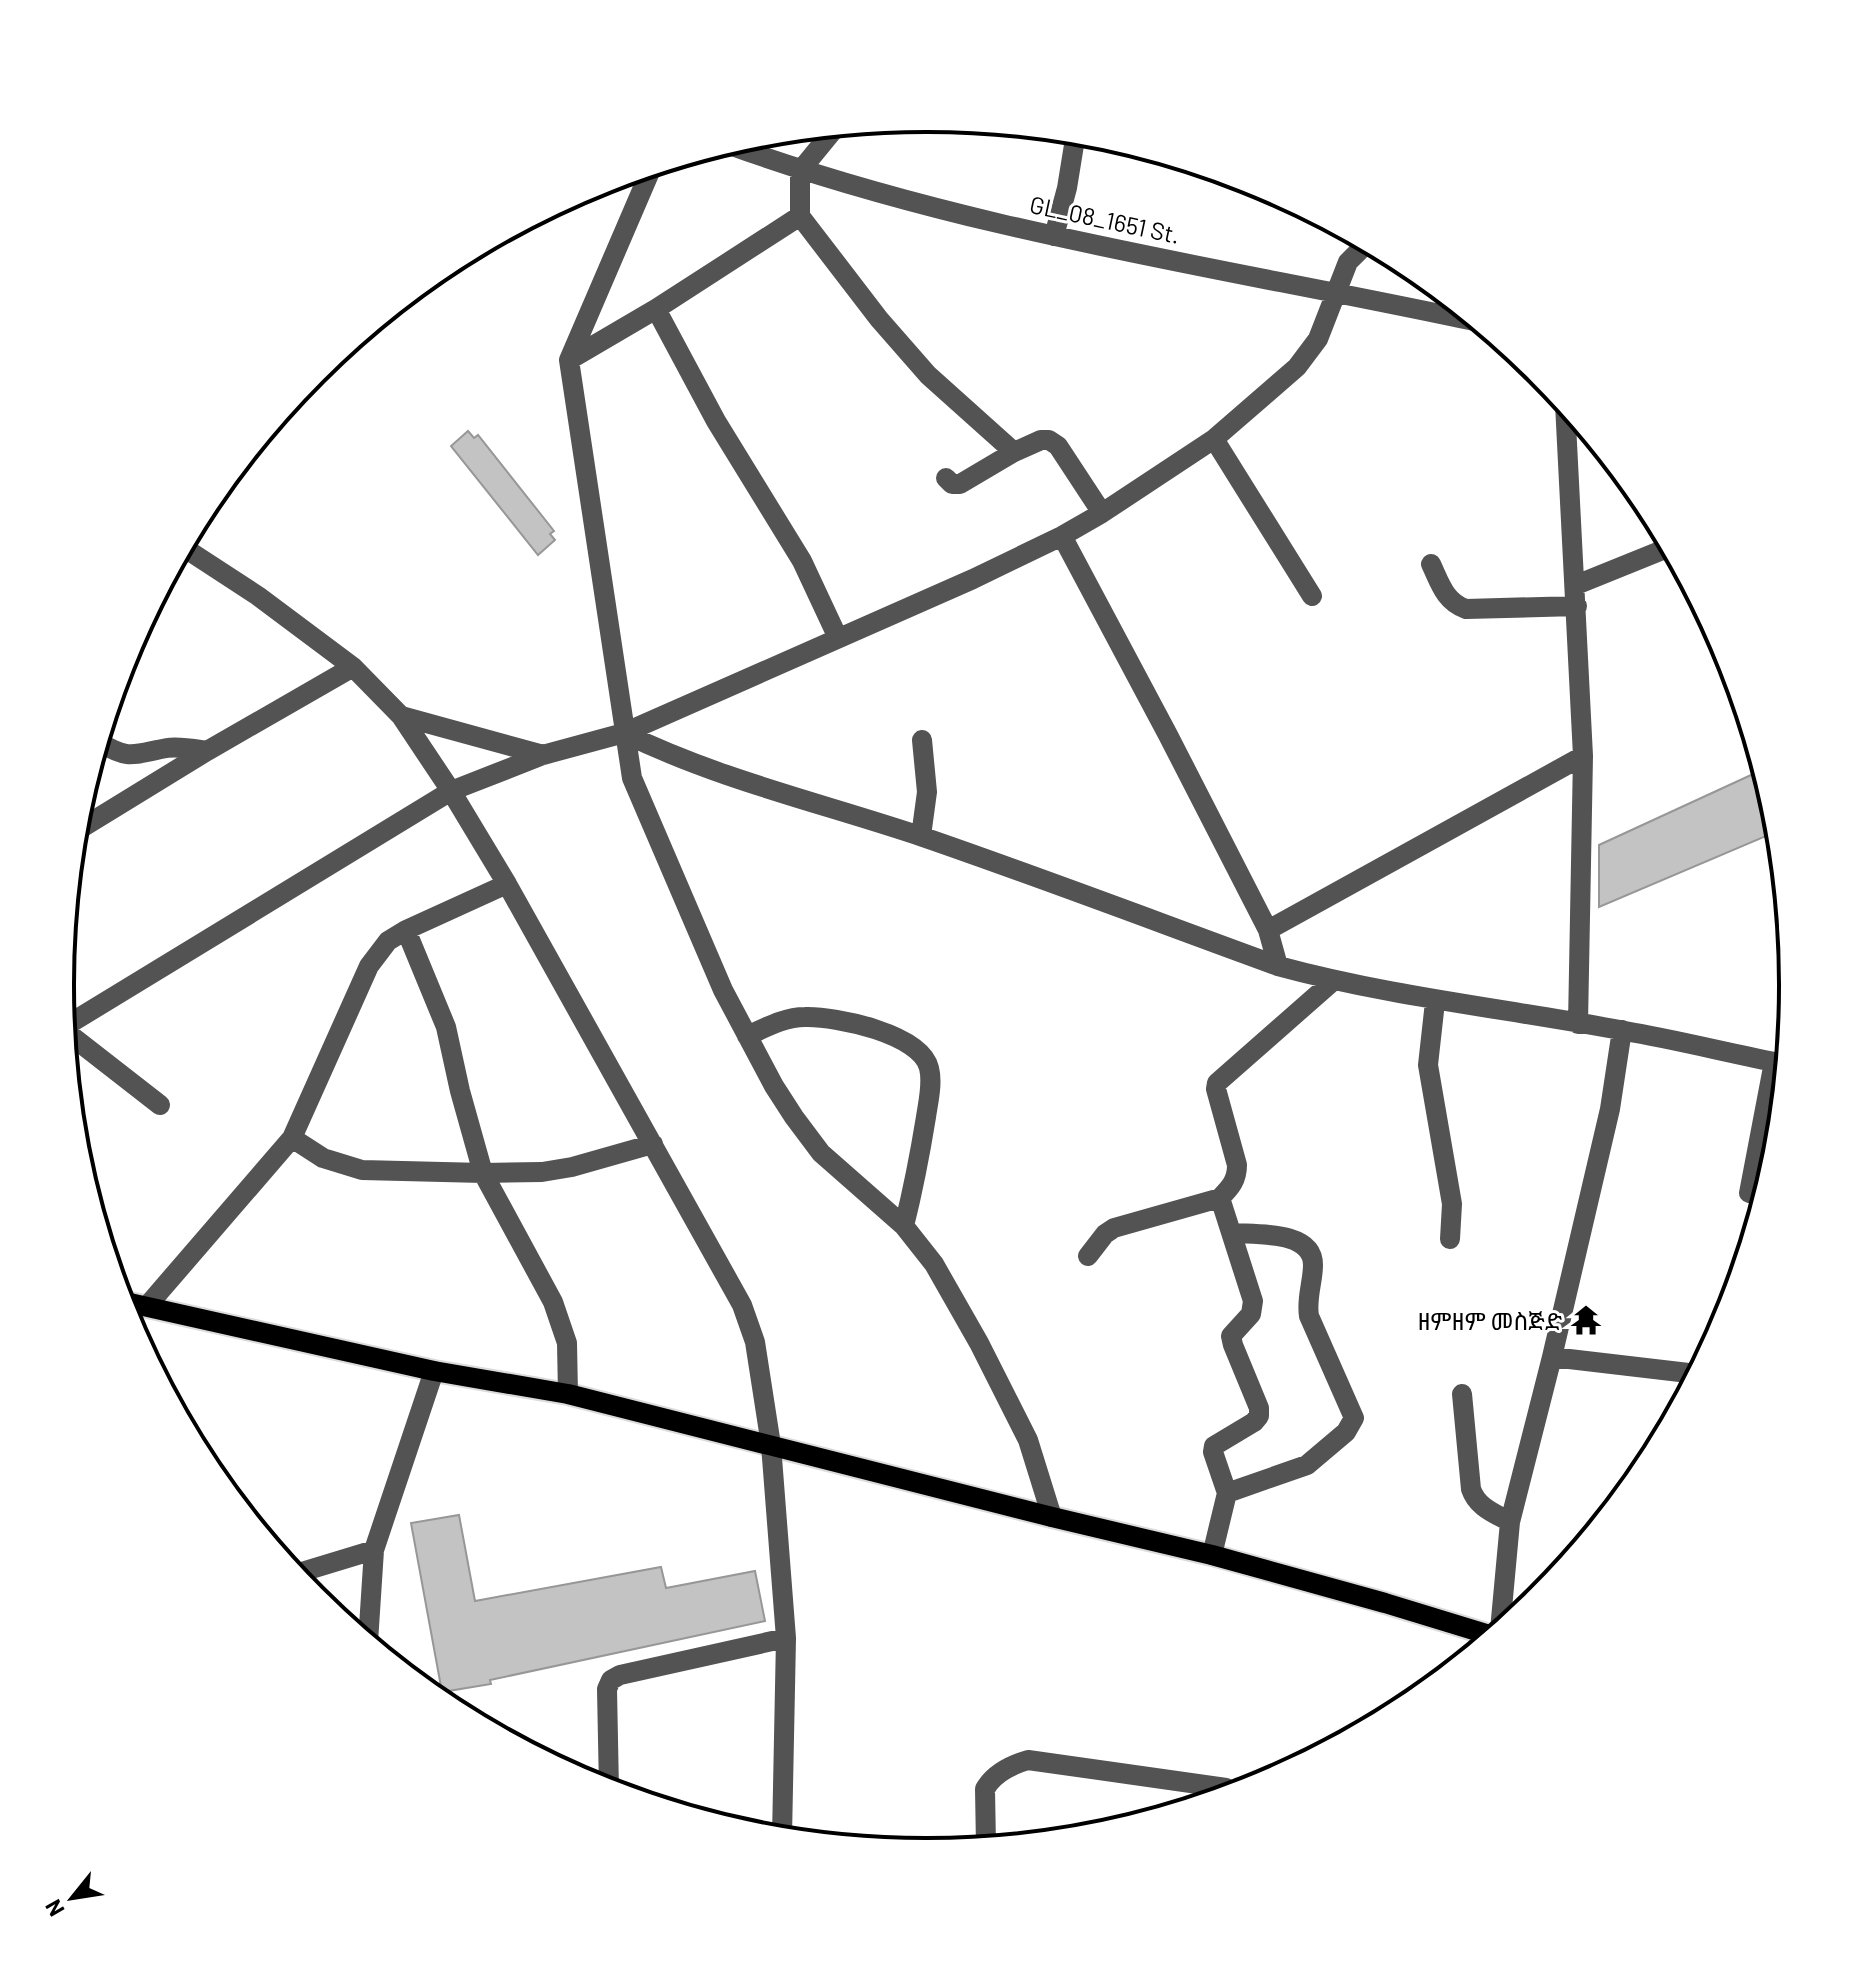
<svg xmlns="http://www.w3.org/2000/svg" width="1853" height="1970" font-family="Barlow,'Noto Sans Ethiopic',sans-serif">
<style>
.building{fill:#c3c3c3;stroke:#979797;stroke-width:2}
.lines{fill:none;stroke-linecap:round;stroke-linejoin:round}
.major-casing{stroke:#dbdbdb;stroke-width:24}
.minor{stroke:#535353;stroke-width:20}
.major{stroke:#000;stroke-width:20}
.labels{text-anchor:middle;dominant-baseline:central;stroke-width:6;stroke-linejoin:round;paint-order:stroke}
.street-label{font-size:24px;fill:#000;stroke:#fff}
.poi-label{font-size:24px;fill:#000;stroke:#fff;text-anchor:end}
.rim{fill:none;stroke:#000;stroke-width:4}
</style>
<rect width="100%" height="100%" fill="#fff"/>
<path class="building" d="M468,431L474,438L478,435L554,531L550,534L555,540L538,555L451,446Z
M1762,770L1776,816L1778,831L1599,907V845Z
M459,1515L475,1601L661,1567L666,1588L755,1571L765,1621L490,1680L491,1684L442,1692L411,1523Z"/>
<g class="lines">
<g class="major-casing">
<path id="major" d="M121,1301L434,1371L568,1394L1052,1517L1212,1555L1385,1603L1493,1636"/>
</g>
<path class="minor" d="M727,144C969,232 1227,268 1478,322
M652,167L569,360L632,778L723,990L774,1086L794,1117L821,1153L904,1226L934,1264L979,1343L1028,1440L1052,1517
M800,216L879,319L928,375L1014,452L1041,440H1049L1058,446L1102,513
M1054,236L1067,188L1074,145
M435,276L436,272
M656,309L800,216V171L836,127
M569,360L656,309L716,421L802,561L838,638
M1565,404L1583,756L1578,1024
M1214,439L1312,596
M946,478L952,484H960L1014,452
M1062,536L1168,735L1268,930L1278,966
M183,547L258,596L353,667L401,716L451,791L507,884L742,1305L755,1342L771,1445L786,1638L782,1837
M1431,564C1440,583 1445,602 1466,609L1577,606
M1576,585L1670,547
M401,716L543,755
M624,733C720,780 822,803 923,837C1042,878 1160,923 1278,966C1392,997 1509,1009 1625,1031C1678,1040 1732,1054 1785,1064
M99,742C130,761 134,754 167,748C179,746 194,749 207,751
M75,832L207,751L353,667
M921,836L927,792L922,740
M406,930L446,1027L460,1091L483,1173L553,1302L567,1343L568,1394
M1268,930L1583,756
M1435,1002L1428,1065L1452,1204L1450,1239
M64,1027L451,791L543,755L624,733L973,579L1062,536L1102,513L1214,439L1297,367L1318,339L1348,262L1367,243
M65,1031L160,1105
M747,1036C765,1028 784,1017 805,1017C836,1016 921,1034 929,1068C933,1083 928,1103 926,1117C920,1154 913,1190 904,1226
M292,1138L323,1158L362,1170L483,1173L542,1172L572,1167L653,1144
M1749,1193L1774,1062
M1220,1198L1253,1301L1251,1314L1231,1336L1233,1345L1259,1408V1416L1254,1422L1214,1446L1213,1452L1227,1493
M1088,1256L1105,1234L1114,1228L1220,1198C1231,1187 1237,1180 1237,1165L1216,1089L1217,1083L1333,981
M148,1305L292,1138L369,966L388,941L406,930L507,884
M1552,1357L1697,1374
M1462,1394L1471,1489C1477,1507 1494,1513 1510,1522
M1212,1555L1227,1493L1307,1465L1346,1432L1354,1418L1309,1316C1306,1298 1313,1282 1313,1265C1313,1230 1256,1235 1232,1233
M295,1574L374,1550
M1500,1630L1510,1522L1552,1357L1610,1109L1622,1030
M368,1642L374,1550L434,1371
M609,1790L607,1689L611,1680L620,1675L786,1638
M986,1846L985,1789C994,1773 1011,1765 1028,1760L1226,1788L1235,1793"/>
<use href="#major" class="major"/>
</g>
<defs>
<g id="temple-bare" transform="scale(2.4)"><path d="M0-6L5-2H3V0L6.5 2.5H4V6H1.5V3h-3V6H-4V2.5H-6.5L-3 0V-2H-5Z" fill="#000" stroke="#fff" stroke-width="2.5" paint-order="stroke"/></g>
</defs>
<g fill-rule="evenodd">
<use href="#temple-bare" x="1586" y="1320"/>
</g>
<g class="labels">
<g class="street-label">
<text transform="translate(1105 219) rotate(12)">GL_08_1651 St.</text>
</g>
<g class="poi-label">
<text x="1562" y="1320">ዘምዘም መስጅድ</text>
</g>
</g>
<path d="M0 0H1853V1970H0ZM926 132H927A852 852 0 0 1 1779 984V986A852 852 0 0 1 927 1838H926A852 852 0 0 1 74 986V984A852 852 0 0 1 926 132Z" fill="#fff" fill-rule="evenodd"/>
<path class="rim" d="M926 132H927A852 852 0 0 1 1779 984V986A852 852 0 0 1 927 1838H926A852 852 0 0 1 74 986V984A852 852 0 0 1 926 132Z"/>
<g transform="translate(72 1898) rotate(240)" stroke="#ffffff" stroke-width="6" paint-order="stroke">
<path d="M0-6L14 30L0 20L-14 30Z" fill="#000000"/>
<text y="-12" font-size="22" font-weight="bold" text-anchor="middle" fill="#000000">N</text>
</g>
</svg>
